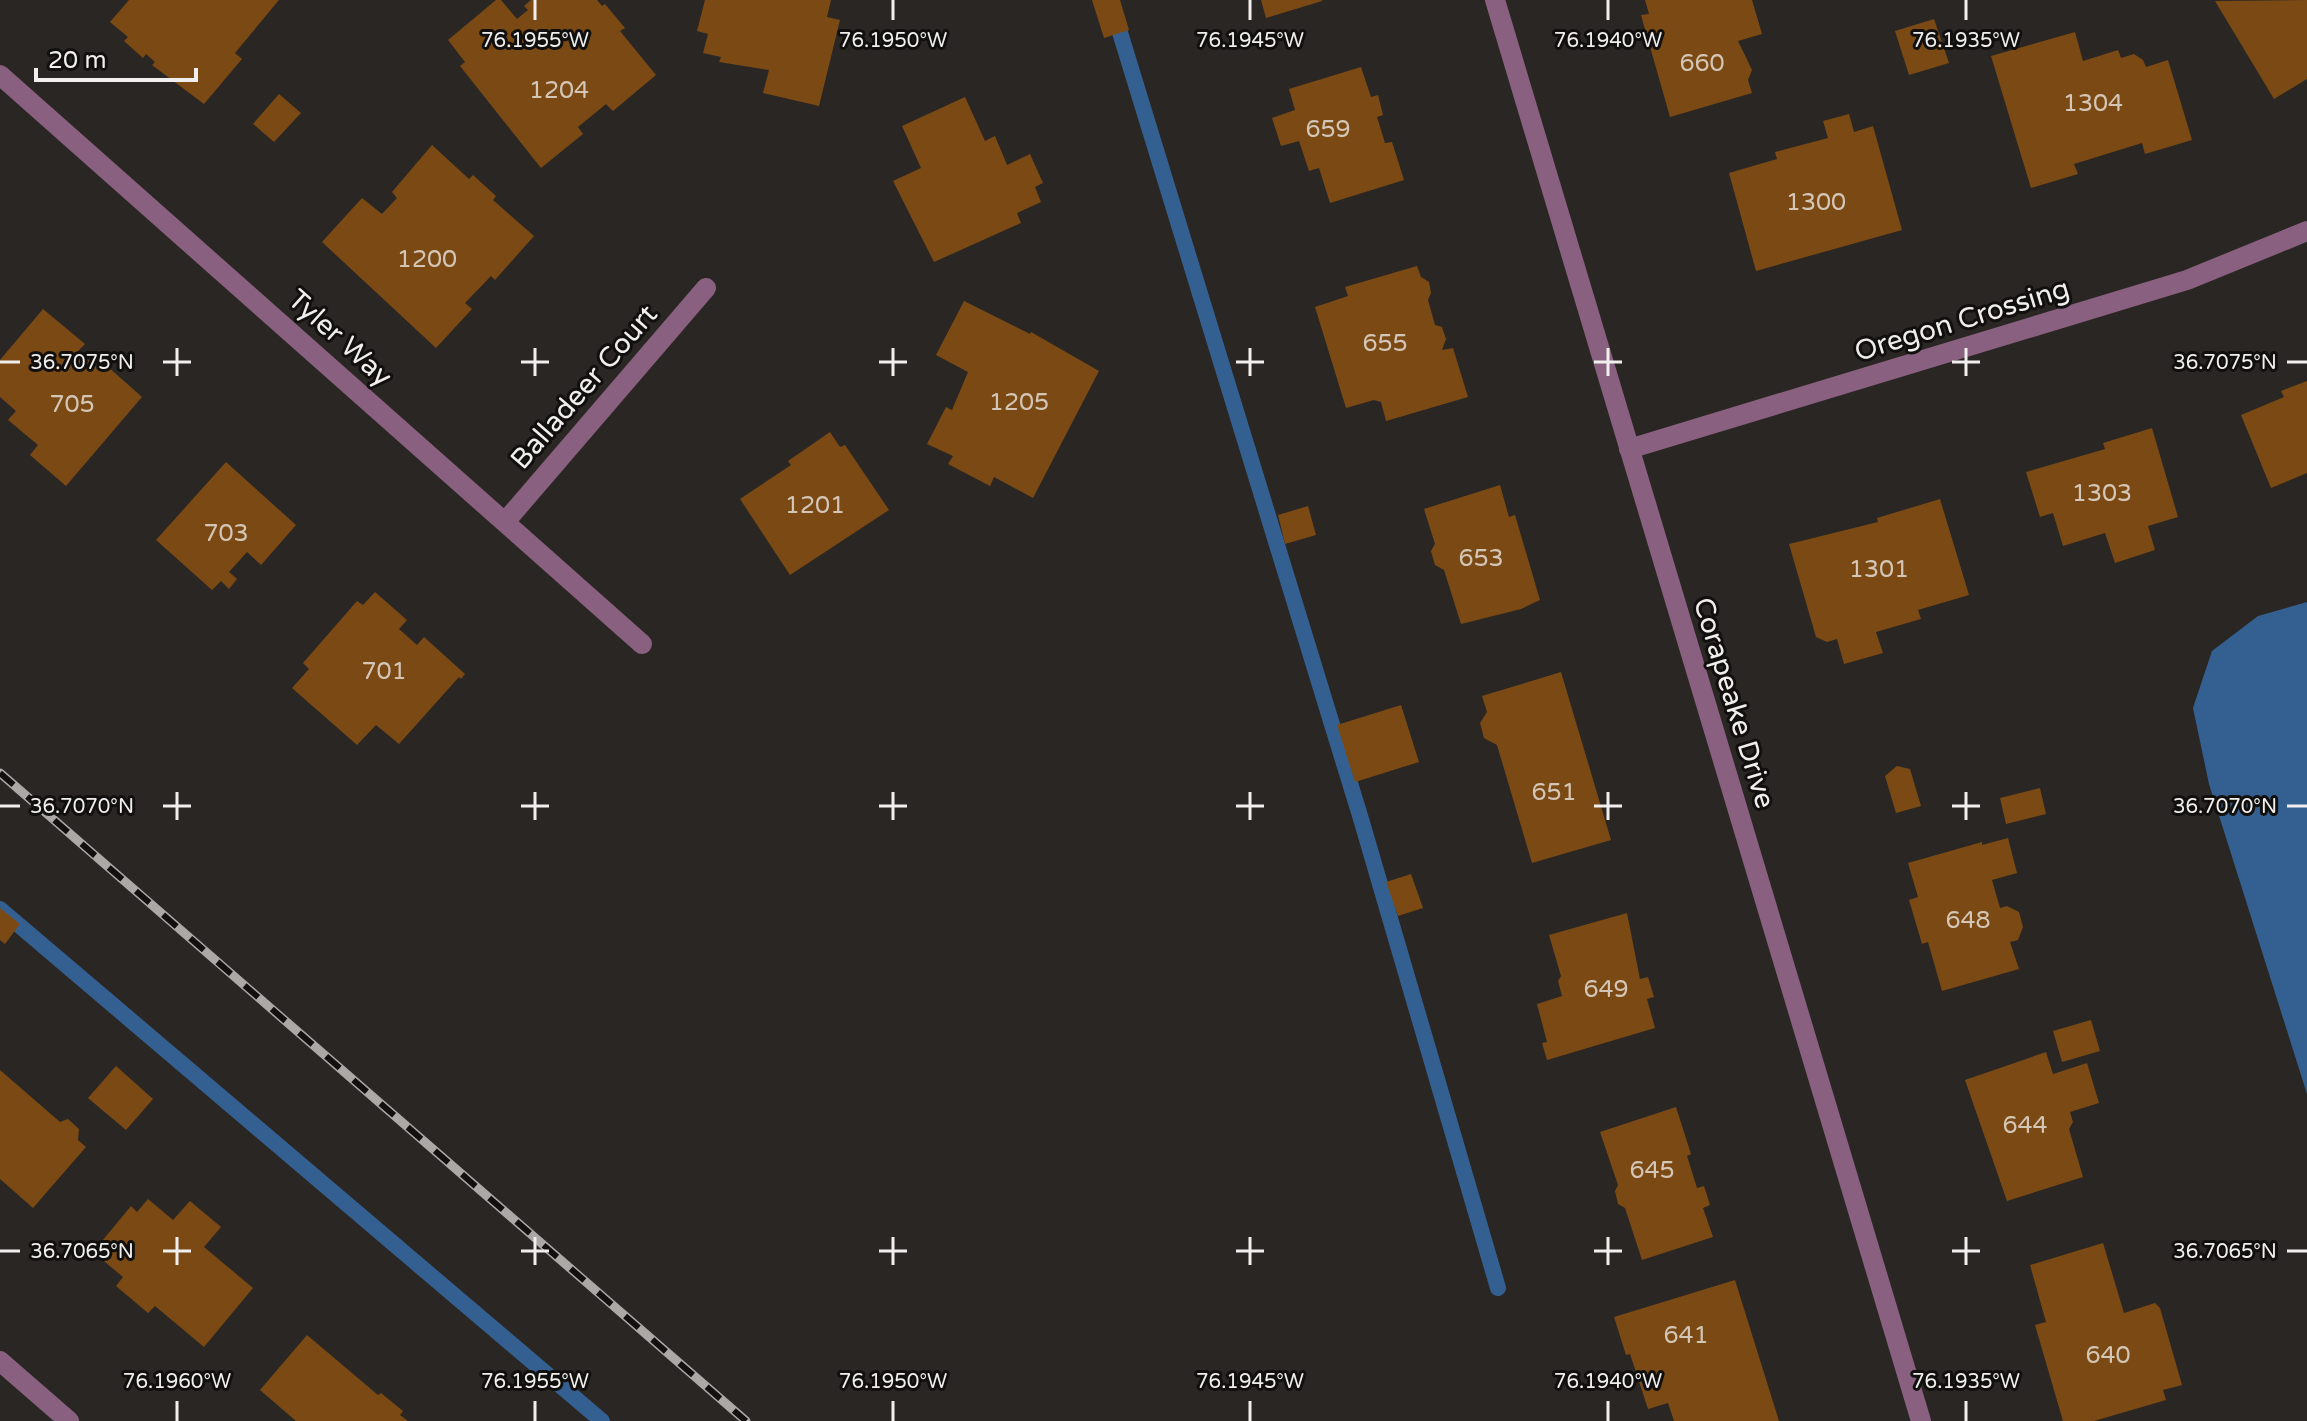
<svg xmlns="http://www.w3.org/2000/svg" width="2307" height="1421" font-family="'Varela Round',sans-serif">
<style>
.water{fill:#346091}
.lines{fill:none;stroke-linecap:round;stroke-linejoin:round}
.stream{stroke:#346091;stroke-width:16}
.building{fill:#7b4a14}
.street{stroke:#89607f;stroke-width:20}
.rail-casing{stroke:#aba8a6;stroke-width:9}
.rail{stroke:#11100e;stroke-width:6;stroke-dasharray:18;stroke-linecap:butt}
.ticks{fill:none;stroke:#f1efed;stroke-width:3}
.labels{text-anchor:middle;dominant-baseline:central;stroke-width:6;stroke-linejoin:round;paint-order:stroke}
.number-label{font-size:24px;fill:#d4c6b7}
.street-label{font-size:28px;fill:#f1efed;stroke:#11100e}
.ticks-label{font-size:20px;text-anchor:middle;fill:#f1efed;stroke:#11100e;stroke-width:6;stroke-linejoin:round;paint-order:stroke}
</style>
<rect width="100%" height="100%" fill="#2a2623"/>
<path class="water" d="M2307,602V1094L2209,784L2193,708L2212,651L2258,616Z"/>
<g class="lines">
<path class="stream" d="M1110,0L1361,819L1498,1288
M0,909L602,1421"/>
</g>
<path class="building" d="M129,0H279L235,53L242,59L204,104L152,65L155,62L146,54L143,58L124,41L128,37L110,22Z
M496,0H501L517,19L528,10L524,6L531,0H597L602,6L605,4L625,28L620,31L656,75L613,111L606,104L578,127L583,134L541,168L460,66L465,62L448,40Z
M705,0H831L827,17L840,20L819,106L763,93L769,70L719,62L721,57L703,53L708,34L697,31Z
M1092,0H1120L1129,30L1104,38Z
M1261,0H1322V1L1266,18Z
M1645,0H1752L1762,34L1738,41L1752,70L1748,80L1752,93L1670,117L1641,15L1649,14Z
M2307,0V79L2274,99L2215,1Z
M1934,19L1949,63L1909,75L1895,31Z
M2075,32L2083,61L2118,50L2121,58L2134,54L2143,60L2146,67L2168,60L2192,140L2145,154L2142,143L2074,164L2078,174L2031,188L1991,56Z
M1361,67L1371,97L1378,95L1383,115L1377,117L1385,143L1392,142L1404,180L1330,203L1319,168L1309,171L1299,141L1281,146L1272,118L1295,110L1289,89Z
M279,94L301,113L274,142L253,124Z
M965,97L985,141L995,136L1007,165L1030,154L1043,183L1035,187L1041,202L1017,213L1021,223L934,262L893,181L921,168L902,126Z
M1849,114L1854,132L1873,126L1902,230L1756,271L1729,173L1777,159L1775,152L1828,138L1823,121Z
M432,145L469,179L473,175L496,196L493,200L534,236L495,280L491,276L465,303L472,309L436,348L322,242L362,198L382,214L397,198L392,192Z
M1417,266L1421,277L1429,282L1431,293L1428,300L1435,325L1442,327L1446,339L1442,350L1453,348L1468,397L1386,421L1381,402L1374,400L1346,408L1315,307L1348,296L1345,287Z
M964,301L1030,334L1031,332L1099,371L1033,498L994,477L990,486L948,464L953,456L927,444L946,407L952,410L968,372L936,355Z
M43,309L85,344L78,351L98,368L106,365L142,397L66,486L30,455L38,445L8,420L16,411L0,397V360Z
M2307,381V473L2271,488L2241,415L2284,397L2281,391Z
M2152,428L2178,517L2148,526L2155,550L2115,563L2105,533L2063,546L2053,513L2040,517L2026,472L2105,449L2103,443Z
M830,432L840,447L845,445L889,510L790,575L740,499L791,465L788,461Z
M226,462L296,525L261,565L247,552L229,572L237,579L229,589L221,581L212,590L156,540Z
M1500,485L1509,517L1515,515L1540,600L1521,609L1461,624L1444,570L1435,565L1431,551L1435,544L1424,509Z
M1940,499L1969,595L1918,610L1921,619L1876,632L1883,653L1844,664L1837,639L1827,642L1816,637L1789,544L1878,522L1877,518Z
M1308,506L1316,535L1285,544L1278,515Z
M375,592L407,620L399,629L417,645L424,637L465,674L461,679L459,677L399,744L376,725L357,745L292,688L309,669L303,663L357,601L363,605Z
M1561,672L1611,840L1532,863L1497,745L1484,738L1480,723L1487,712L1482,696Z
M1401,705L1419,762L1355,782L1337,725Z
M1897,766L1910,769L1921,806L1896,813L1885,776Z
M2040,788L2046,814L2006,824L2000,798Z
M2008,838L2017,873L1992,880L2000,908L2007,906L2019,912L2023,927L2018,940L2010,942L2019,969L1942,991L1928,942L1922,944L1909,900L1918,897L1908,863L1982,842V845Z
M1411,874L1423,908L1398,916L1386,882Z
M0,908L20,924L5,944L0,940Z
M1627,913L1640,979L1648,977L1654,997L1647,999L1655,1028L1547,1060L1542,1043L1547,1042L1537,1004L1562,996L1558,981L1561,976L1549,935Z
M2091,1020L2100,1051L2062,1062L2053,1031Z
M2046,1052L2053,1074L2087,1063L2099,1103L2070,1112L2073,1122L2069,1129L2083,1177L2007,1201L1965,1080Z
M116,1066L153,1099L126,1130L88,1098Z
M0,1070L60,1122L68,1119L79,1129L78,1140L86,1147L33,1208L0,1179Z
M1676,1107L1691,1154L1687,1156L1697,1188L1704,1186L1710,1205L1703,1208L1713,1237L1642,1260L1625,1208L1618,1204L1615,1191L1618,1185L1600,1132Z
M148,1199L173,1220L190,1201L221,1227L204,1247L253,1288L204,1347L155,1306L148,1313L116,1286L123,1277L93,1252L131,1206L137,1212Z
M2103,1243L2124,1313L2155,1303L2160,1308L2182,1385L2163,1390L2166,1400L2094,1421H2063L2035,1325L2046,1322L2030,1265Z
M1735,1280L1779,1421H1674L1668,1403L1648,1409L1630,1354L1626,1355L1614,1317Z
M307,1335L378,1395L381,1393L403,1411L400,1415L408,1421H296L260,1390Z"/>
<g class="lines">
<path class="street" d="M1495,0L1921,1421
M0,75L642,644
M1629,449L2187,280L2307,231
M505,522L706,288
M0,1361L69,1421"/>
<g class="rail-casing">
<path id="rail" d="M0,773L746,1421"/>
</g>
<use href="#rail" class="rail"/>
</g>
<path class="ticks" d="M535,0V20M893,0V20M1250,0V20M1608,0V20M1966,0V20M177,348V376M535,348V376M893,348V376M1250,348V376M1608,348V376M1966,348V376M0,362H20M163,362H191M521,362H549M879,362H907M1236,362H1264M1594,362H1622M1952,362H1980M2287,362H2307M177,792V820M535,792V820M893,792V820M1250,792V820M1608,792V820M1966,792V820M0,806H20M163,806H191M521,806H549M879,806H907M1236,806H1264M1594,806H1622M1952,806H1980M2287,806H2307M177,1237V1265M535,1237V1265M893,1237V1265M1250,1237V1265M1608,1237V1265M1966,1237V1265M0,1251H20M163,1251H191M521,1251H549M879,1251H907M1236,1251H1264M1594,1251H1622M1952,1251H1980M2287,1251H2307M177,1401V1421M535,1401V1421M893,1401V1421M1250,1401V1421M1608,1401V1421M1966,1401V1421"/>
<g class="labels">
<g class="number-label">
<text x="1702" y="63">660</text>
<text x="559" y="90">1204</text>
<text x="2093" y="103">1304</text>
<text x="1328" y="129">659</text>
<text x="1816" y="202">1300</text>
<text x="427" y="259">1200</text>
<text x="1385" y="343">655</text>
<text x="1019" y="402">1205</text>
<text x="72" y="404">705</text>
<text x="2102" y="493">1303</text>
<text x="815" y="505">1201</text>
<text x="226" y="533">703</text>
<text x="1481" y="558">653</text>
<text x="1879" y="569">1301</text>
<text x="384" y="671">701</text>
<text x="1554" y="792">651</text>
<text x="1968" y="920">648</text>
<text x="1606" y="989">649</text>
<text x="2025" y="1125">644</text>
<text x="1652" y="1170">645</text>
<text x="1686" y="1335">641</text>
<text x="2108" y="1355">640</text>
</g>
<g class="street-label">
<text transform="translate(1962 320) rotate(-17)">Oregon Crossing</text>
<text transform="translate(340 338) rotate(42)">Tyler Way</text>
<text transform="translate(584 387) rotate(-49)">Balladeer Court</text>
<text transform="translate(1734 703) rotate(73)">Corapeake Drive</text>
</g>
</g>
<g class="ticks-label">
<text x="535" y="47">76.1955°W</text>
<text x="893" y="47">76.1950°W</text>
<text x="1250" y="47">76.1945°W</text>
<text x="1608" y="47">76.1940°W</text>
<text x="1966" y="47">76.1935°W</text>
<text x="82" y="369">36.7075°N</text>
<text x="2225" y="369">36.7075°N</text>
<text x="82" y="813">36.7070°N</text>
<text x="2225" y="813">36.7070°N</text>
<text x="82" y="1258">36.7065°N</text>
<text x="2225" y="1258">36.7065°N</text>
<text x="177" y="1388">76.1960°W</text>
<text x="535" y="1388">76.1955°W</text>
<text x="893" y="1388">76.1950°W</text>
<text x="1250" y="1388">76.1945°W</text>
<text x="1608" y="1388">76.1940°W</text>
<text x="1966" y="1388">76.1935°W</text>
</g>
<path d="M36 68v12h160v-12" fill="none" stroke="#f1efed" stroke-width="4"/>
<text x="48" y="68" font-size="24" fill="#f1efed" stroke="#11100e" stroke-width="6" paint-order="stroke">20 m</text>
</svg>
